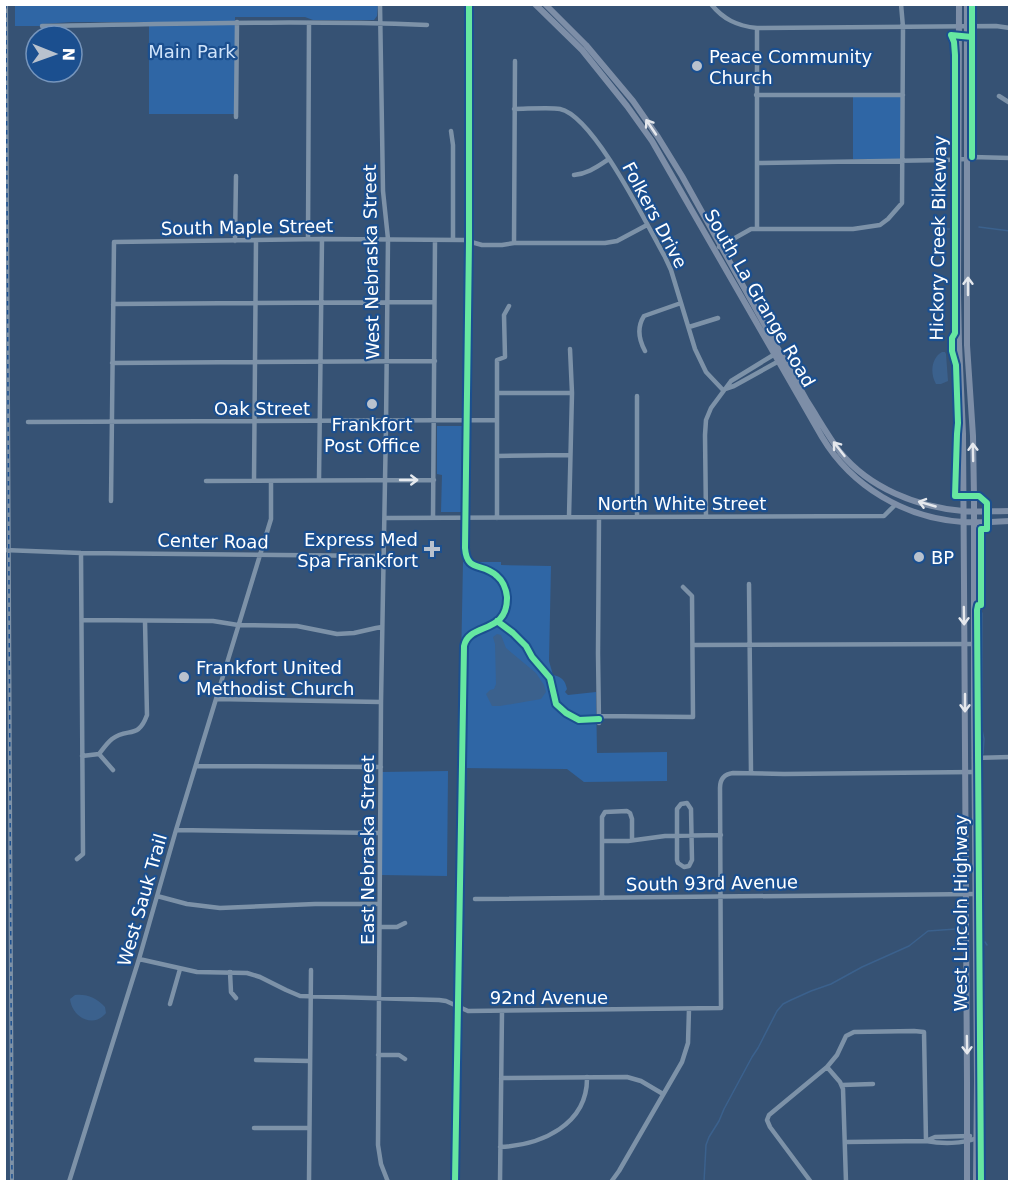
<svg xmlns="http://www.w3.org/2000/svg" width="1014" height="1186" font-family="'DejaVu Sans',sans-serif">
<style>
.green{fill:#2f66a5}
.water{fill:#3b618d}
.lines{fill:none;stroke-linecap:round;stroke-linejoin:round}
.stream{stroke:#3b618d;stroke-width:1.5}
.minor{stroke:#7d92a8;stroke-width:4.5}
.major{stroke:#7d8ea7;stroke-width:6}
.rail-casing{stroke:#7e92a7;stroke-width:4}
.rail{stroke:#1b4f8f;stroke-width:1.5;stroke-dasharray:4.5;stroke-linecap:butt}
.cycleway-casing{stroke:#1b4f8f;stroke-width:10}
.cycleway{stroke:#66e7a1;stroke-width:6}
.oneway{stroke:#e5e8ed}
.oneway2{stroke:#e5e9ee}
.poi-dot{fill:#b9c2ce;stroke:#1b4f8f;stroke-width:2}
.labels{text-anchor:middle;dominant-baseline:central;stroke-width:4.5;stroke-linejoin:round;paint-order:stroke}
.park-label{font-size:18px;fill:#cfe3fa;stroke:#1b4f8f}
.poi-label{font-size:18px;fill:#fff;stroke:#1b4f8f;text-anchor:start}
.street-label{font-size:18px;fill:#fff;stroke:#1b4f8f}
</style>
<rect width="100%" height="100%" fill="#365274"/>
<path class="green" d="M378,4L377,16L374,20H313L305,17H235V114H149V22H72L42,24V26H15V5Z
M853,97H901V159H853Z
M437,426H464L463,512H441L442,475L437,474Z
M463,562H501V565L551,566L549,661L553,675C562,677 565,680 567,689L565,692L568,695L596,692L597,753L667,752V781L584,782L567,769L459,768Z
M448,771L447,876L381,875L382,772Z"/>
<path class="water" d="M942,352H945L946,354L948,381L941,384H936C930,374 931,358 942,352Z
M497,634L501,635L506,648L536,673L544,685L546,692L541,699L500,706H492L486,694L490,690L494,689L496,684L495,644L493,637Z
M75,995C88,994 96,998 105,1007L106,1013C93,1029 72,1017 70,999Z"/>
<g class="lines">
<path class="stream" d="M979,227L1010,231
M946,229H951
M982,613V730L984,739L983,754
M985,942L987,945
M704,1182L706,1145L709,1137L719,1121L724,1109L752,1057L758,1048L777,1011L783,1004L791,1000L811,991L831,984L862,967L909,946L928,931L956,929"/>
<path class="minor" d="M380,4L383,191L388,239L386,426L381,702L378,1145L381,1164L388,1182
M711,4C723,19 737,26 757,28V229
M42,26C170,24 298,20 427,25
M757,28L996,26L1010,28
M756,95H903
M999,96L1010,103
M514,109C526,109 550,107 560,109C594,116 647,225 665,257L671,270L695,349L706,372L723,390
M236,117L237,22
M451,131L453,145V240
M758,163L946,160L967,159L972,157L1010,158
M574,175C588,174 598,166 609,159
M308,239L309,23
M235,241L236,176
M514,243L515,61
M719,247L751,229H853L880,225L888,219L902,203L903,27L901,4
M113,304L434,302
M689,327L718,318
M645,351C639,340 637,327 644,316L681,303
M112,363L435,361
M725,389L734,386L779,361
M497,393H572
M637,396V517
M28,422L497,420
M497,456L570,455
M319,480L322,239
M206,481L434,480
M254,481L256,241
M111,501L114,242L322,239L464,240L482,245H502L514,243H605L617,241L647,225
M706,516L705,435L706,420L711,408L731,381L775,354
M569,517L572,393L570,349
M385,518L884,516L895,505
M433,518L435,240
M497,518V360L505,357L504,315L509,306
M4,550L81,553L383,556
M749,584L751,773
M82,620L213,621L238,625L297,626L337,634L354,633L376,628L382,627
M693,645L974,644
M216,699L381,702
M599,716L693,717L692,596L683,587
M599,723L598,653L599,517
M99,754L113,770
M82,756L99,754C103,749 107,743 112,739C128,727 138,740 147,715L145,621
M974,758L1010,757
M196,766L381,767
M687,803L691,809L692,860L689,866L684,867L678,863L677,860V809L681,804Z
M176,830L380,833
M602,841H628L665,836L721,835
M77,859L83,854L81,553
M157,896L187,904L220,908L315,904H379
M602,898V817L605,812L627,811L630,813L632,819V840
M475,899L975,894
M380,927H397L405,923
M139,959L197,972L247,973L260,977L286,990L300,996L439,1000L446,1001L468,1011L721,1008L720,788C720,779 724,774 733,773L784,774L974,772
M230,972L231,992L236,998
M170,1004L180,969
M378,1055H399L405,1059
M256,1060L310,1061
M827,1067L840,1082L843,1089L846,1182
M501,1078L627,1077L641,1081L663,1094
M842,1085L873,1084
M254,1128H309
M928,1140L935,1137L970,1136
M846,1142L926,1141C942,1144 962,1144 977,1138
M500,1147C541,1145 588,1125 587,1077
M69,1182L139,959L176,830L271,519V481
M309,1182L311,970
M500,1182L502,1011
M611,1182L619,1171L682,1062L688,1043L689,1009
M811,1182L770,1127L767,1120L769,1115L827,1067L837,1055L846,1036L854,1032L914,1031L924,1032L926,1141"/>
<path class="major" d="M535,4L582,50L627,106L652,141L822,437C852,487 905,518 963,522C978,523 994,522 1010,521
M545,4L586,45L633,101L658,137L682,176L807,401C818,418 828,436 840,452C869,488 917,507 963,511C978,512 994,511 1010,511
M959,4L958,293L959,344L963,434L964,583L967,1082V1182
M967,4V345L973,436L974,497V707L977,1081L976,1182"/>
<g class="rail-casing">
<path id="rail" d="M6,4L12,1182"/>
</g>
<use href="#rail" class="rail"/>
<g class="cycleway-casing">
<path id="cycleway" d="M972,4V157
M972,37L951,35L954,42L955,55V333L952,338V351L956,365L958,423L957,434L955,496H979L987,503V529H981V605H978L977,610L981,1182
M497,621L513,633L526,646L532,657L550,678L556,704L566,713L579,720L599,719
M455,1182L464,646C469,622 508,635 507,597C506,588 503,581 497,576C482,562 467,573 465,548L469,241V4"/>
</g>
<use href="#cycleway" class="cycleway"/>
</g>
<defs><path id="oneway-shaft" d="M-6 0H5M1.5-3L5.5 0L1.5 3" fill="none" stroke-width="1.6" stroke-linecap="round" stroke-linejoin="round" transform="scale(1.5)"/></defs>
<g class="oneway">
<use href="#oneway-shaft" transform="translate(651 127) rotate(-124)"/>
<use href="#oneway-shaft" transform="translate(968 286) rotate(-90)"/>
<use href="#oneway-shaft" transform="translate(839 449) rotate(-128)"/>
<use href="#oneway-shaft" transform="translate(973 452) rotate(-91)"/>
<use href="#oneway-shaft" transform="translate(927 504) rotate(-164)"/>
<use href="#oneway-shaft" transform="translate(964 616) rotate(89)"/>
<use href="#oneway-shaft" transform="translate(965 703) rotate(90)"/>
<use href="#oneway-shaft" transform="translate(967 1045) rotate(89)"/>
</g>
<use class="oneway2" href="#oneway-shaft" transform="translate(409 480)"/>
<g class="poi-dot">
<circle cx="697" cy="66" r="6"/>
<circle cx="372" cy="404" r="6"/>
<path d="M429 540h6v6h6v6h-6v6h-6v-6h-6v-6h6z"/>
<circle cx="919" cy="557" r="6"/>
<circle cx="184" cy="677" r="6"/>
</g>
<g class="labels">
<g class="park-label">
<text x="192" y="51">Main Park</text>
</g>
<g class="poi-label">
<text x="709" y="56">Peace Community<tspan x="709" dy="21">Church</tspan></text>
<text x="372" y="424" text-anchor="middle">Frankfort<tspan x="372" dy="21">Post Office</tspan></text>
<text x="418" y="539" text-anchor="end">Express Med<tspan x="418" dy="21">Spa Frankfort</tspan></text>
<text x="931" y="557">BP</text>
<text x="196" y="667">Frankfort United<tspan x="196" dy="21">Methodist Church</tspan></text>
</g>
<g class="street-label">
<text transform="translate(655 215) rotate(62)">Folkers Drive</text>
<text transform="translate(247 227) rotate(-1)">South Maple Street</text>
<text transform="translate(938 238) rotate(-89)">Hickory Creek Bikeway</text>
<text transform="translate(371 262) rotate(-91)">West Nebraska Street</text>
<text transform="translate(760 298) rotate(60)">South La Grange Road</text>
<text x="262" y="408">Oak Street</text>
<text x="682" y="503">North White Street</text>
<text transform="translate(213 541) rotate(1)">Center Road</text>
<text transform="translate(367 850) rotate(-90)">East Nebraska Street</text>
<text transform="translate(712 883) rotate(-1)">South 93rd Avenue</text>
<text transform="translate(142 900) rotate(-74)">West Sauk Trail</text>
<text transform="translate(960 913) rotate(-90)">West Lincoln Highway</text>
<text x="549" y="997">92nd Avenue</text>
</g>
</g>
<rect width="1014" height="1186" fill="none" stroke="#ffffff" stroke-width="12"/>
<g transform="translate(54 54) rotate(91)"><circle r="28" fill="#1b4f8f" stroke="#7695bc" stroke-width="1.5"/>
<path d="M0-4.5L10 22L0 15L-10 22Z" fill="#b9c2ce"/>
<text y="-9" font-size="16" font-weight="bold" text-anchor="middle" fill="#ffffff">N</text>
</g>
</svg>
